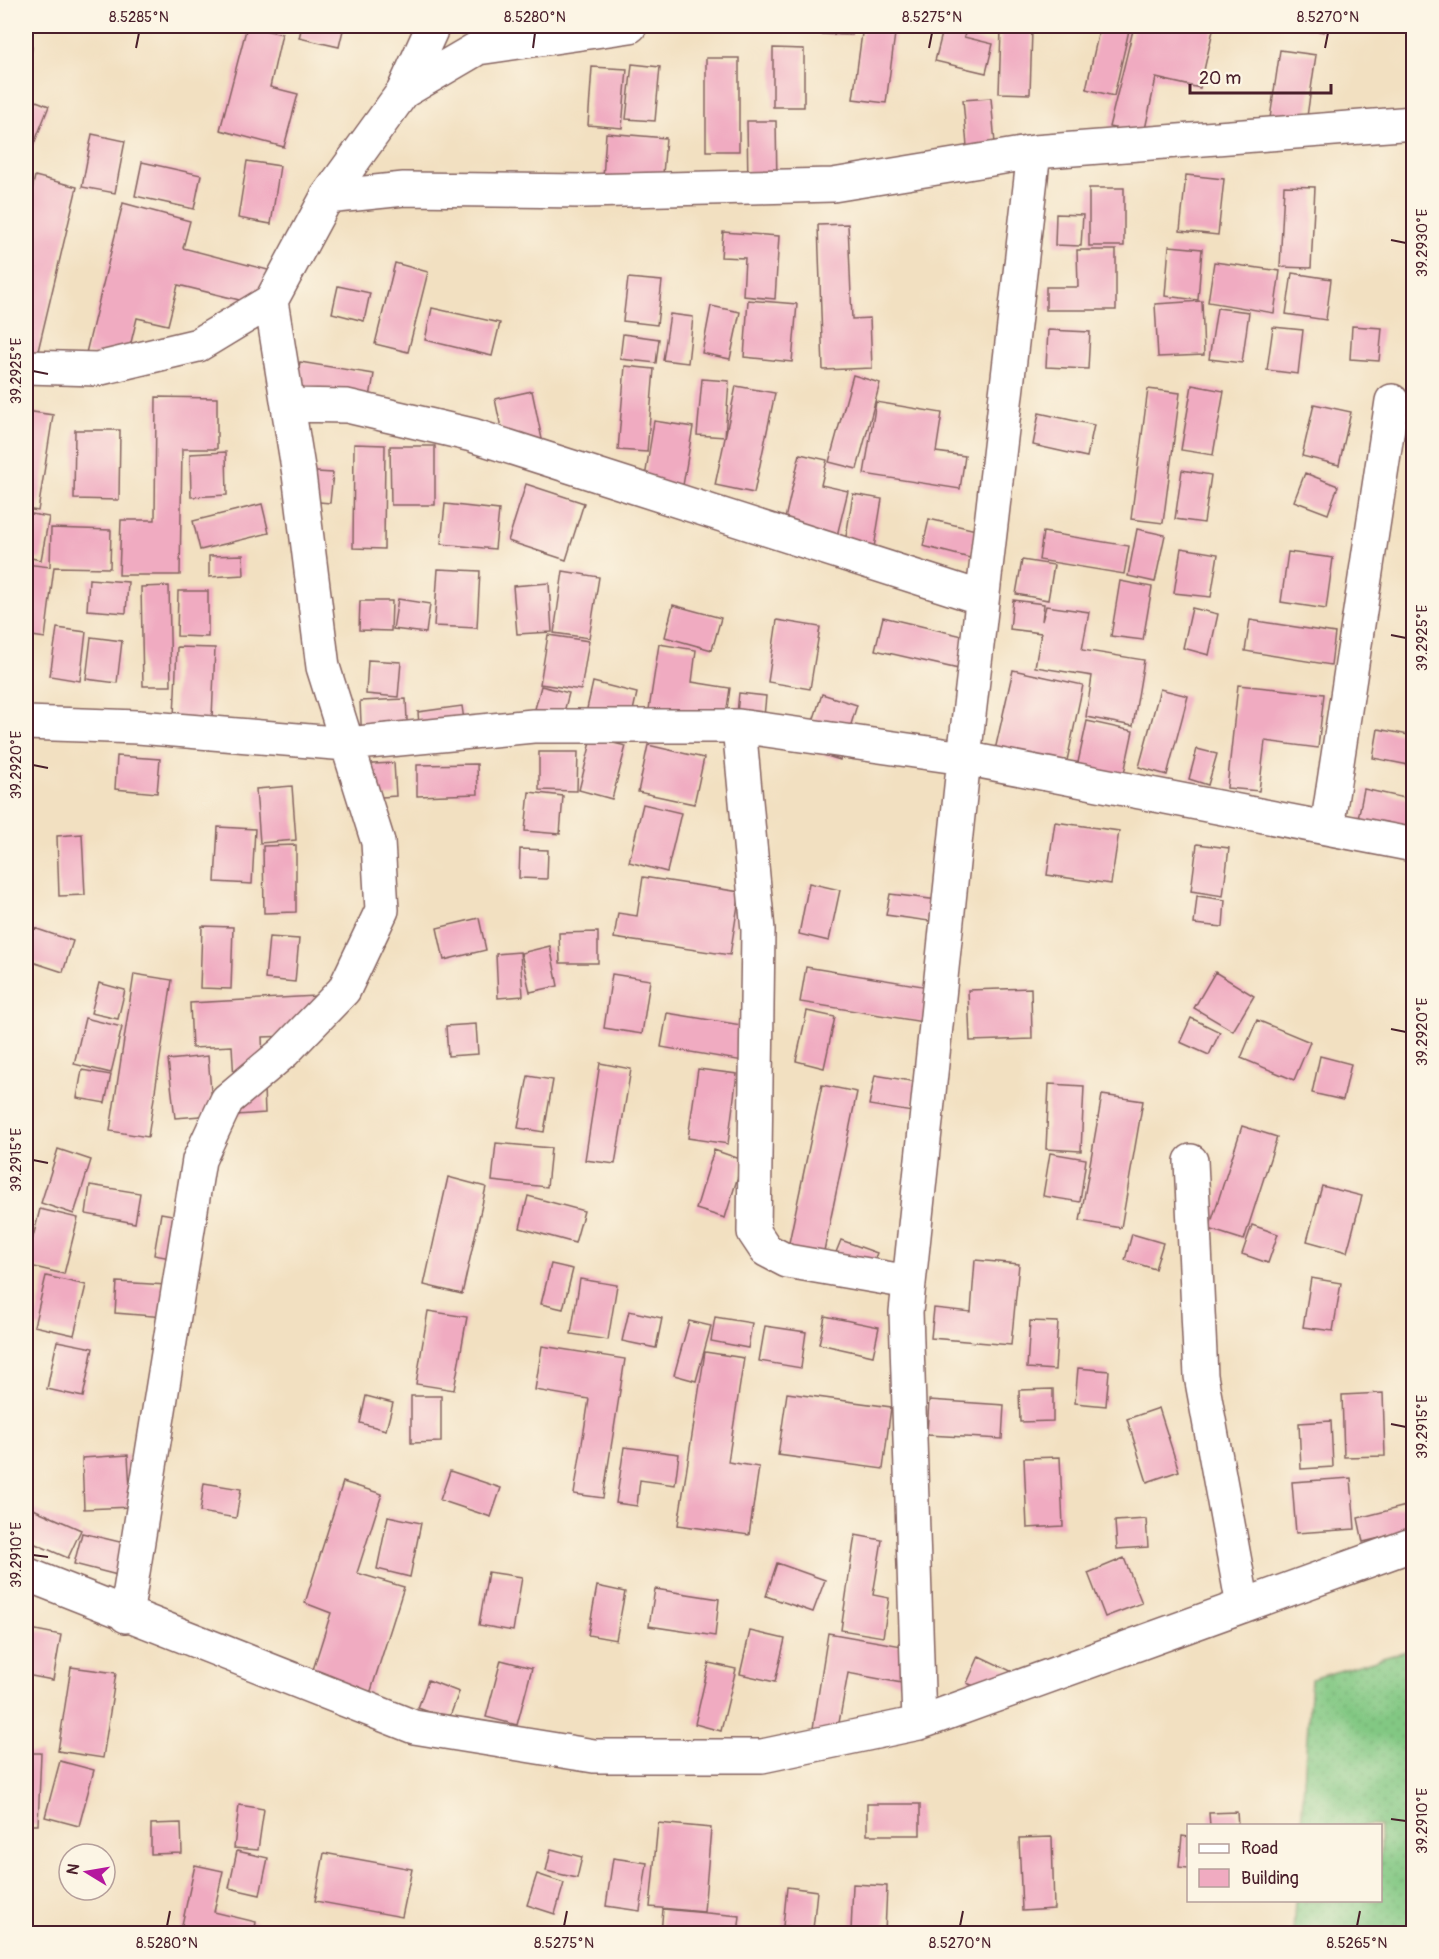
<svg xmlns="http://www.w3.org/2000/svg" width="1439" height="1959" font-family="Pangolin,sans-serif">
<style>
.grass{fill:url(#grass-dots);stroke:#667457;stroke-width:1.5}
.building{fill:#f0abc1}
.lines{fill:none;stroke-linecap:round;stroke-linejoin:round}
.minor-casing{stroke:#856360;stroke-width:36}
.minor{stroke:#fff;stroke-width:33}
.ticks{fill:none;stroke:#4a1f2b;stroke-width:2}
.neatline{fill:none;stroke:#4a1f2b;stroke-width:2}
.ticks-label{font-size:15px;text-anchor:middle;fill:#4a1f2b}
</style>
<defs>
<pattern id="grass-dots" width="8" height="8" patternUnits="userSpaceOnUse" patternTransform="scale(1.5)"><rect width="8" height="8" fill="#82c883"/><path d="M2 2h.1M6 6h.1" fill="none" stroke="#72ab71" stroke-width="1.8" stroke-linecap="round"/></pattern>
</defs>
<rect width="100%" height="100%" fill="#fcf5e5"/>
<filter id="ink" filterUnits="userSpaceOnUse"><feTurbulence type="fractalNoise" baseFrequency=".0167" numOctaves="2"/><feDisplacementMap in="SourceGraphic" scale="12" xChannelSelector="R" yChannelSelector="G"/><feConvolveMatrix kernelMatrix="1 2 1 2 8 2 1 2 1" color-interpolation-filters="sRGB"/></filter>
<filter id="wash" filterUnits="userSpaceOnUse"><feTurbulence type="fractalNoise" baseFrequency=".008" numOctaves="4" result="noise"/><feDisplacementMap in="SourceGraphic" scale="24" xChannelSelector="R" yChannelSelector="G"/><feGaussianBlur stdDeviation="1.35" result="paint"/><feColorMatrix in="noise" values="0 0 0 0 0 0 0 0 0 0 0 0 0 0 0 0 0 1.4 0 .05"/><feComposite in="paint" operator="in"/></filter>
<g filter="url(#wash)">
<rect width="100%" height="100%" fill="#f2e0c1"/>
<path class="grass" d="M1413,1649V1933H1293L1295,1901L1380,1900V1826L1301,1825L1311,1679Z"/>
<g id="blocks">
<path class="building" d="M247,26L282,34L270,87L298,94L284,147L220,130Z
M302,26H344L339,47L299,38Z
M390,26H410L409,30Z
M733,26H798V32Z
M817,26H852V35L817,34Z
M863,26H896L886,103L853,99Z
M944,26H967L964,37L993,44L986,73L935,61Z
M1009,26H1026L1025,29Z
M1100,26H1130L1114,96L1086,89Z
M1134,26H1214L1200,88L1156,78L1144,134L1109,127Z
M1290,26H1325L1324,32Z
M1361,26H1393V28L1361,27Z
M1001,29L1032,30L1030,94L999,93Z
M26,46L32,47L28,78L26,77Z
M773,48L804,49V107H773Z
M1280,50L1316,55L1305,130L1269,125Z
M706,58H739V151H706Z
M632,64L660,67L655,121L626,119Z
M592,67L627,69L622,128L588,125Z
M26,97L49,106L26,164Z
M991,98L996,155L968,158L963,100Z
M747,121H776L777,185L748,186Z
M606,133L666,138L661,198L602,194Z
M92,134L125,141L115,193L82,187Z
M247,161L280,166L271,224L238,218Z
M142,162L201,175L194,209L135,196Z
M1186,175L1224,179L1218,235L1180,231Z
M35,176L77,187L33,372L26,370V216Z
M1284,186L1315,187L1311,268L1280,267Z
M1089,188H1124V246H1089Z
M123,203L190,221L183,248L268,270L260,305L178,285L168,325L137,318L126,363L86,353Z
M1056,214L1083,215L1081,246L1055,245Z
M848,224L852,319L870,318L872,368L823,370L818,225Z
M723,232L779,236L775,299L743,296L745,258L721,257Z
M1169,246L1202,249L1198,300L1165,296Z
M1077,250H1116V310H1046V287H1078Z
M1214,262L1280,271L1274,313L1208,302Z
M395,263L428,272L408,352L375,344Z
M1292,273L1331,279L1326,320L1286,314Z
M628,278L662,281L657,325L623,321Z
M338,286L370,293L364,321L332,313Z
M748,300L797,304L792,362L744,357Z
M1202,301L1204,355L1158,357L1155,304Z
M711,306L740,312L730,359L702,353Z
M432,308L500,323L492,356L425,340Z
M1217,308L1249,312L1242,363L1209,359Z
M670,314L693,317L688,363L663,360Z
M1352,326L1382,328L1379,361L1350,359Z
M1273,327L1303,330L1298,374L1267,370Z
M1048,330L1090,332L1088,369L1046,367Z
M623,334L659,339L656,363L620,359Z
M300,362L374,374L368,409L294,396Z
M625,366L654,369L647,452L618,450Z
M853,375L880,383L857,469L829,462Z
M702,379L729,381L725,437L697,435Z
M1192,385L1224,391L1213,455L1181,450Z
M736,386L775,393L754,493L715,485Z
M1148,389L1180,393L1163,523L1131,519Z
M532,391L543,444L506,452L495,399Z
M156,397L217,398V449H182L180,575H119L121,520H155Z
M876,402L942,413L936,452L965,456L960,489L864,474Z
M1314,404L1351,412L1339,465L1302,456Z
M26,411L53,415L38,511L26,509Z
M1039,413L1094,425L1087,457L1033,445Z
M654,421L693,427L679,509L641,503Z
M75,430H120L119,500L74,499Z
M354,444L385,445L384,549L353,548Z
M390,446H435V505H391Z
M226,452L227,495L191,497L190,454Z
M800,454L827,460L821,485L848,491L834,548L781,536Z
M1182,470L1211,475L1204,523L1175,519Z
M300,471L333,473L330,503L297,500Z
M1305,473L1338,486L1328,514L1294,501Z
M526,484L584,503L566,560L508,541Z
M853,494L882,499L871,566L842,561Z
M262,504L269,533L200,550L193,521Z
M445,504L499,510L495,549L441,544Z
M26,513L49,517L41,560L26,557Z
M929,519L976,530L970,558L923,546Z
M51,528L111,530L110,568L54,567L45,638L26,635V564L50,567Z
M1137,529L1165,535L1155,582L1128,576Z
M1043,532L1129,546L1124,574L1039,560Z
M1181,548L1218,554L1211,597L1174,593Z
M1288,552L1333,558L1326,609L1281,602Z
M243,555L244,575L209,577V556Z
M1022,560L1054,565L1048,600L1016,594Z
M438,569L480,571L477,628L434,626Z
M563,571L599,577L589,638L554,633Z
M89,579L128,582L126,613L87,610Z
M1120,581L1152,587L1143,640L1111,636Z
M549,583L552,632L517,634L513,586Z
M169,586L171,686H143L141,587Z
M178,591H208V637L177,636Z
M398,599L430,604L426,633L393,629Z
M1013,600L1044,604L1042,621L1046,606L1089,612L1082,650L1144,660L1133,726L1086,717L1092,676L1035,667L1041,633L1010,629Z
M360,601H392L391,631L359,630Z
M673,605L721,618L712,650L665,637Z
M1192,608L1218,614L1209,655L1183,648Z
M883,617L971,638L963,670L875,650Z
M777,620L820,627L810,689L768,682Z
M1250,620L1335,633L1331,665L1245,651Z
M57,628L86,632L80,681L50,676Z
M548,635L589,641L581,690L540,684Z
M91,637L122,641L117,683L86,679Z
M659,644L696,650L692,682L730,688L724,728L648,716Z
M177,647L215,648L211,741L173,740Z
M368,660L401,662L398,697L366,694Z
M1013,670L1083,685L1064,775L993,759Z
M593,682L637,693L628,733L584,722Z
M1238,685L1324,694L1318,748L1265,741L1259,791L1227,788Z
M541,686L569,693L557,739L529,732Z
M1160,689L1188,696L1167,775L1139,767Z
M739,693L766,696L763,727L736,724Z
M822,694L857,705L840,760L804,749Z
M406,699L408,742L362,744L360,701Z
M462,706L466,734L420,739L418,712Z
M1087,721L1133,731L1120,792L1074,781Z
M1378,729L1414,736V766L1373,758Z
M592,738L626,746L612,799L579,790Z
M648,745L704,758L694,804L638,792Z
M1197,749L1217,754L1208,785L1189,779Z
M539,752H578L577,791L539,790Z
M117,756L160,759L157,793L115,789Z
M394,763L396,796L353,799L352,765Z
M477,764L478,794L417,796V765Z
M292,786L296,840L260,843L256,789Z
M1364,789L1414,800L1406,835L1357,824Z
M529,792L563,796L560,834L525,831Z
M643,804L681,813L667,872L629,862Z
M1055,822L1119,831L1111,884L1047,875Z
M218,827L255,829L252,884L215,882Z
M82,834L85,895L59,896L57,836Z
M1197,844L1229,848L1223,896L1191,891Z
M296,845V912L264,913L263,846Z
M520,849L548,850L547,879L519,878Z
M643,877L740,892L730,955L614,938L618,913L637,916Z
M809,883L840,890L829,941L799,934Z
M26,887L30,888L27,908H26Z
M890,894L938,900L936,922L886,915Z
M1197,896L1225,900L1223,927L1194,924Z
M479,918L486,950L444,960L437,928Z
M202,926L233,927L231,989L200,988Z
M34,928L73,941L63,972L26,960Z
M598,932V963H560L559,933Z
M269,937L299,939L295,982L265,979Z
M550,946L558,986L530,992L521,953Z
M520,952L523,996L498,998L496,954Z
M806,967L935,988L929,1023L800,1002Z
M1215,972L1254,996L1233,1031L1194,1008Z
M134,974L172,980L148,1137L110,1131Z
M612,974L650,980L642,1034L604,1028Z
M99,983L125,990L118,1019L91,1013Z
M1031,988L1032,1039L970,1041L968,990Z
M316,996L318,1035L262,1037L265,1113L236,1115L232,1046L192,1048L190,1003Z
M807,1011L835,1017L824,1068L796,1061Z
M667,1013L754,1027L749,1062L661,1047Z
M85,1018L122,1027L111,1073L74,1064Z
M1191,1018L1220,1032L1209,1055L1180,1042Z
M1257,1020L1310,1042L1294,1080L1241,1058Z
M476,1024L478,1054L448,1056L446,1026Z
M208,1056L213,1115L175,1118L168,1060Z
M1320,1056L1351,1064L1343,1100L1312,1093Z
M600,1063L631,1069L615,1164L585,1160Z
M698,1069L737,1074L728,1144L688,1138Z
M82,1070L111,1075L105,1103L77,1098Z
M875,1075L917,1082L912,1112L869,1105Z
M528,1076L553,1080L544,1132L518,1128Z
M1049,1084L1084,1086L1081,1151L1046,1149Z
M822,1085L857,1092L820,1270L785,1262Z
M1102,1095L1143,1101L1121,1228L1080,1221Z
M1242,1126L1277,1137L1244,1240L1209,1229Z
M496,1143L551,1148L547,1187L492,1181Z
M58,1149L91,1160L74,1214L41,1203Z
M714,1150L743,1160L725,1218L696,1209Z
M1050,1153L1086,1159L1080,1202L1043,1196Z
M448,1177L486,1187L462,1294L424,1285Z
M90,1185L140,1193L135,1223L86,1214Z
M1322,1186L1362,1196L1347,1252L1307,1241Z
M528,1196L584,1211L575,1243L520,1228Z
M40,1209L78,1218L64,1274L26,1265Z
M161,1213L189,1218L181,1260L154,1255Z
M1252,1225L1278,1234L1268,1263L1242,1254Z
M1132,1234L1163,1243L1155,1269L1125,1260Z
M841,1240L877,1253L864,1286L828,1272Z
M975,1260L1019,1264L1011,1345L931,1338L934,1308L971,1312Z
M551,1264L573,1269L563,1309L541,1304Z
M46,1276L86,1285L74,1335L34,1326Z
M1311,1278L1341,1283L1333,1331L1303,1327Z
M580,1279L617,1285L608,1340L571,1334Z
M117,1282L167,1285L165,1317L115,1313Z
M428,1311L467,1317L454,1390L416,1384Z
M629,1311L662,1318L656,1348L622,1341Z
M825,1316L879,1327L873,1356L819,1344Z
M715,1317L752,1323L748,1348L711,1341Z
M689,1321L711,1326L696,1381L674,1375Z
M1030,1321L1058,1322L1055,1370L1027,1368Z
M765,1326L806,1332L801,1368L759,1361Z
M57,1341L93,1348L83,1397L47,1389Z
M542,1346L625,1359L603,1498L574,1494L589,1399L535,1390Z
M705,1352L744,1358L728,1462L759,1467L749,1535L678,1525Z
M1078,1368L1109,1371L1106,1406L1075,1403Z
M1053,1389V1421L1020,1422L1019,1390Z
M787,1393L891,1407L883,1469L778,1455Z
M1383,1393L1385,1456L1344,1457L1342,1395Z
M366,1396L393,1403L386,1430L360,1423Z
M411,1396H441V1442L411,1443Z
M929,1400L1004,1405L1002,1439L927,1435Z
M1159,1408L1179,1471L1147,1482L1127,1419Z
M1331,1421L1333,1467L1301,1469L1299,1423Z
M624,1447L679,1454L675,1485L640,1480L637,1506L616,1503Z
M128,1455L131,1507L84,1509L82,1458Z
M1060,1457L1063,1526L1027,1528L1024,1458Z
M450,1471L501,1488L491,1517L440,1500Z
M1351,1478L1355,1529L1296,1533L1292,1482Z
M343,1482L382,1494L357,1573L404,1587L370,1694L311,1676L331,1613L305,1603Z
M204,1483L241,1489L236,1518L200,1512Z
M1414,1504V1530L1363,1542L1358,1518Z
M31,1508L81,1530L68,1558L26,1540V1521Z
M388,1516L421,1523L410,1577L377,1569Z
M1146,1519L1148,1547L1117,1549L1115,1521Z
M82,1533L141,1547L133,1579L74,1564Z
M855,1535L882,1540L873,1595L889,1598L883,1637L841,1630Z
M1124,1558L1142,1603L1105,1617L1088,1573Z
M777,1563L825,1580L813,1612L766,1596Z
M488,1572L522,1577L513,1631L479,1625Z
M597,1586L625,1592L616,1640L588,1635Z
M655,1589L719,1599L715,1636L649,1626Z
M26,1628L61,1635L53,1680L26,1675Z
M750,1631L785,1639L775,1682L740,1674Z
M828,1633L908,1647L902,1683L848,1673L835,1745L811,1741Z
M979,1656L1013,1672L1001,1698L967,1683Z
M501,1660L532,1668L517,1725L486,1717Z
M709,1663L736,1669L721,1731L695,1724Z
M71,1667L116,1673L103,1758L58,1751Z
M428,1680L459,1692L449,1719L418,1708Z
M26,1753H41L38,1825H26Z
M60,1761L94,1770L79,1826L45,1817Z
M867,1804H920V1835H867Z
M239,1805L264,1809L258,1850L234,1848Z
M1237,1812L1238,1826H1210L1209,1813Z
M181,1823L182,1853L151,1854V1824Z
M658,1823L711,1828L704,1912L650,1907Z
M1182,1836L1188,1837V1868L1179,1867Z
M1052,1837L1054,1909L1022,1911L1019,1838Z
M551,1849L582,1857L577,1878L546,1871Z
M237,1851L268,1858L260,1895L229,1888Z
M324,1853L412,1869L402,1917L315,1901Z
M613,1858L647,1863L640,1911L606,1906Z
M195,1865L223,1871L214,1912L256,1922L254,1934H180Z
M537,1874L564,1883L555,1914L527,1905Z
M853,1884L887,1886L885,1933L851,1931Z
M787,1887L817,1891L813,1929L783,1926Z
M663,1909L740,1916L738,1934H661Z
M536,1929L554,1933V1934H535Z"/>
</g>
</g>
<g filter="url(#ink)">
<use href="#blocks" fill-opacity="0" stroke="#856360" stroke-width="1.5"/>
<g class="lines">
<g class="minor-casing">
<path id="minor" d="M403,92L478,48L630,26
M327,197L404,189L584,191L833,185L1034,152L1414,123
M26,367L97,369L198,345L271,301
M288,405L347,406L472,435L982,598
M26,723L138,727L347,744L533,726H739L964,758L1414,845
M739,726L758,930L754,1232L766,1250L787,1261L909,1282
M1327,828L1392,401
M1191,1161L1201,1376L1243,1606
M26,1574L414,1727L594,1756H762L919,1723L1414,1544
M126,1616L199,1160L227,1100L284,1052L344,990L382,910L378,842L323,667L299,474L271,301L327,197L403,92L433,26
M919,1723L906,1312L964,758L1034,152"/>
</g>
<use href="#minor" class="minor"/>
</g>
</g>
<path class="ticks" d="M136,48L139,33M533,48L535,33M929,48L932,33M1325,48L1328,33M1391,240L1406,243M33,371L48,374M1391,635L1406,638M33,765L48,768M1391,1029L1406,1032M33,1160L48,1163M1391,1424L1406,1427M33,1555L48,1557M1391,1819L1406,1821M167,1926L170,1911M564,1926L567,1911M960,1926L963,1911M1357,1926L1360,1911"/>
<rect width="1439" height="1959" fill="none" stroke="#fcf5e5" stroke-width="66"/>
<rect x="1187" y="1824" width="195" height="78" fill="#fcf5e5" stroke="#b59f9b" stroke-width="1.5"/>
<rect x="1199" y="1844" width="30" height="9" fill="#ffffff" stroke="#b59f9b" stroke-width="1.5"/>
<text x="1241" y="1854" font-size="18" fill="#4a1f2b">Road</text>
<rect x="1199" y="1869" width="30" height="18" fill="#f0abc1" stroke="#b59f9b" stroke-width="1.5"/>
<text x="1241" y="1884" font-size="18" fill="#4a1f2b">Building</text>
<g transform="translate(87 1872) rotate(281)"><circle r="28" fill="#fcf5e5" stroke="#b59f9b" stroke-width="1.5"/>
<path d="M0-4.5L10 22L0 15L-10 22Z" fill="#b5179e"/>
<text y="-9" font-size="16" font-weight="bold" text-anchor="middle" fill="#4a1f2b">N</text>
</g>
<path d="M1190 84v9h141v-9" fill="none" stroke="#4a1f2b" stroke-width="3"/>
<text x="1199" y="84" font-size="18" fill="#4a1f2b" stroke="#fcf5e5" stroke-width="4.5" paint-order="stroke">20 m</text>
<rect x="33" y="33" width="1373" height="1893" class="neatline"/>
<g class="ticks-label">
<text x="139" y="22">8.5285°N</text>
<text x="535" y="22">8.5280°N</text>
<text x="932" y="22">8.5275°N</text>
<text x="1328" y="22">8.5270°N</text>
<text transform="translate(1422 243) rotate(-90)" y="5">39.2930°E</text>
<text transform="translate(16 371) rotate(-90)" y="5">39.2925°E</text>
<text transform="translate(1422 638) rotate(-90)" y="5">39.2925°E</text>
<text transform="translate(16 765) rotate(-90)" y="5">39.2920°E</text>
<text transform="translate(1422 1032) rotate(-90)" y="5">39.2920°E</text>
<text transform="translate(16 1160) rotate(-90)" y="5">39.2915°E</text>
<text transform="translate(1422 1427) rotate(-90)" y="5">39.2915°E</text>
<text transform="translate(16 1555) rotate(-90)" y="5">39.2910°E</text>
<text transform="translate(1422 1821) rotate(-90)" y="5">39.2910°E</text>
<text x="167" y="1948">8.5280°N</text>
<text x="564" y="1948">8.5275°N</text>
<text x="960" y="1948">8.5270°N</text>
<text x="1357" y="1948">8.5265°N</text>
</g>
</svg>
